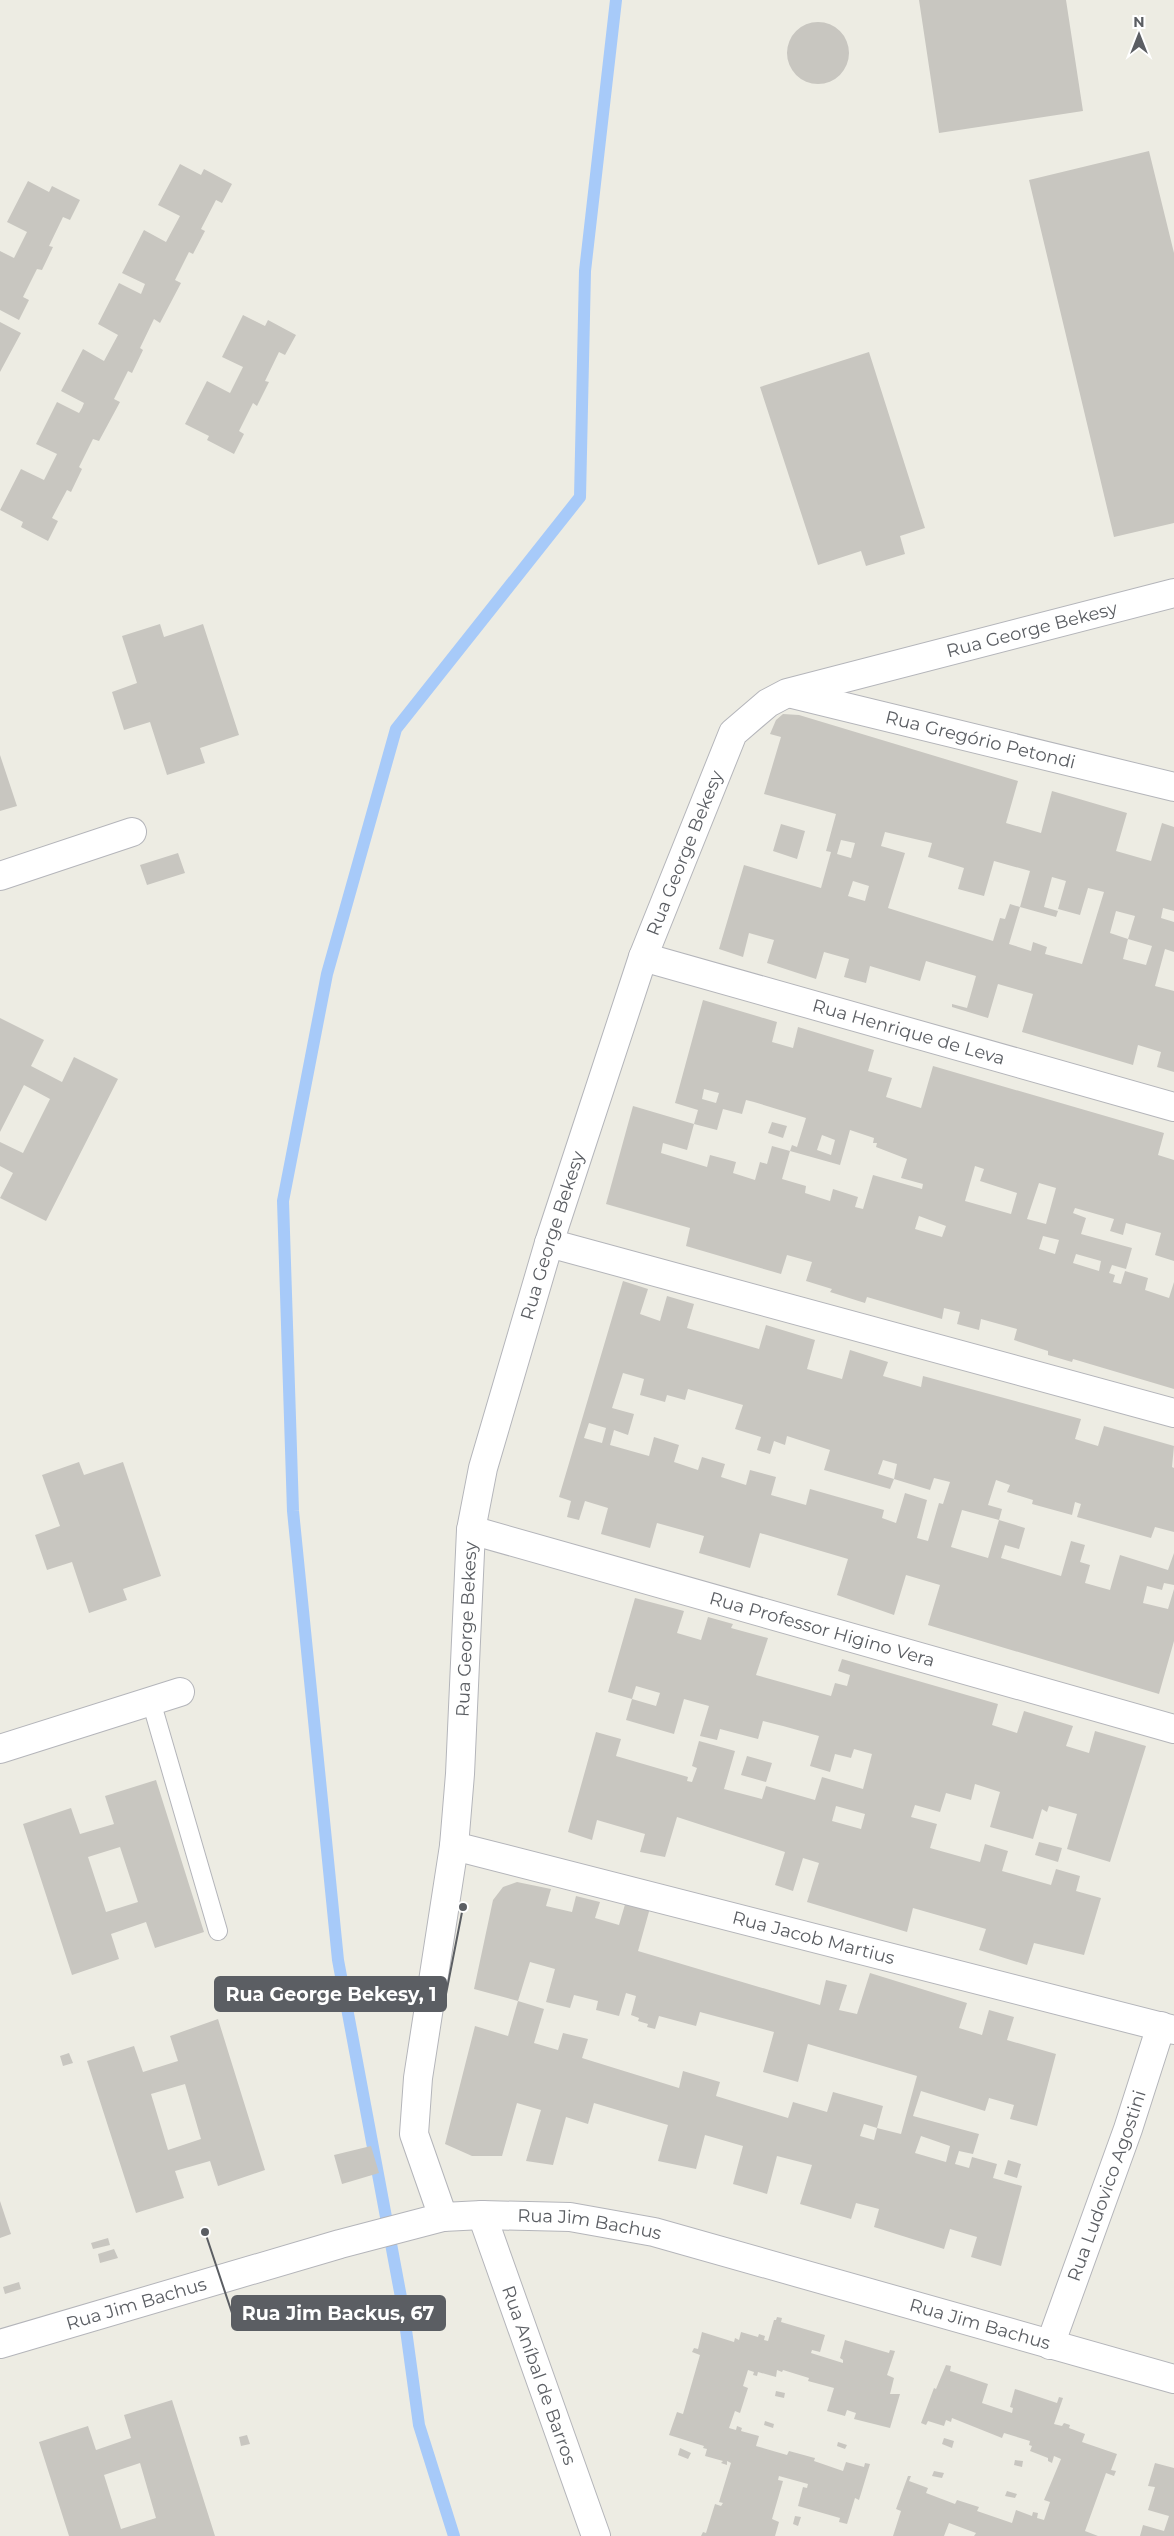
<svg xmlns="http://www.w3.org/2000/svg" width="1174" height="2536" font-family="Montserrat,sans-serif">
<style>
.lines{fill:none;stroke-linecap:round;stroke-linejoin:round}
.stream{stroke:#a7caf9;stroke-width:12}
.building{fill:#c8c6c0;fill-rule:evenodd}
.lane-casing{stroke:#b4b5ba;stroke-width:20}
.street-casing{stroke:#b4b5ba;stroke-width:30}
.lane{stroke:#fff;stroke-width:18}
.street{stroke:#fff;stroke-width:28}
.labels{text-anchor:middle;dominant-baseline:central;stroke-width:5;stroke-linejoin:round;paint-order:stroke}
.street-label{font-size:18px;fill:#5b5e63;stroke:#fff}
.leader{fill:none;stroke:#5b5e63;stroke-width:2}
.callout-dot{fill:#5b5e63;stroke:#fff;stroke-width:2}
.callout{fill:#5b5e63;stroke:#5b5e63;stroke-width:2}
.callout-label{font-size:19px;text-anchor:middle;font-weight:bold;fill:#fff}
</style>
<rect width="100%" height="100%" fill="#edece3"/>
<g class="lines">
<path class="stream" d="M454,2536L419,2425L403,2308L338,1960L293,1511L283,1201L327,974L396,729L580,497L585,271L616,0"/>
</g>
<path class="building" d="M919,0H1066L1083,111L939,133Z
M787 53a31 31 0 1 1 62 0a31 31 0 1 1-62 0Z
M1149,151L1174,253V523L1114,537L1029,180Z
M180,164L201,175L204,169L232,184L222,203L216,200L201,229L205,231L193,254L189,252L175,280L181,283L160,323L154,319L140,348L143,350L132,373L128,371L114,399L120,402L99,441L93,439L79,467L82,469L71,492L67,490L52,518L58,521L48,541L21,527L23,522L0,510L21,469L44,480L57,454L36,444L57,402L79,413L82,408L84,403L61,391L83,349L104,361L118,335L98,324L119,283L141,294L145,284L122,273L144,230L166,242L180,216L158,205Z
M28,181L49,192L52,186L80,200L70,220L63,217L49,246L53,247L42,270L37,269L23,297L29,300L19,320L0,310V251L14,258L27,232L7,222Z
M243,315L265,326L268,320L296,335L285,355L279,352L265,381L269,382L257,406L253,403L239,431L244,434L234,454L207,440L209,436L185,424L207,381L230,393L243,367L222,357Z
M0,322L21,333L0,372Z
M869,352L925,528L900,536L905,554L866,566L861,551L818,565L760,387Z
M160,624L164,637L203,624L239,735L200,748L205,763L167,775L150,722L124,730L112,692L137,683L122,636Z
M783,714L799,715L1018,781L1006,823L1041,833L1052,791L1127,813L1116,851L1151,861L1162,823L1174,827V911L1163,908L1161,918L1174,922V952L1165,949L1155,986L1174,991V1072L1157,1067L1161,1052L1138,1045L1133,1065L1022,1032L1033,994L998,984L988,1018L952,1007V1004L967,1008L976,976L926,961L920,981L870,966L866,983L844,977L849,959L824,952L816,979L767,963L774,940L749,933L743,957L719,949L744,865L821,888L831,852L826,851L836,814L764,794L781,737L770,734L776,720ZM885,832L932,843L928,857L964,868L958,889L984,896L994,861L1030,871L1020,907L1056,917L1058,911L1044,907L1052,877L1066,881L1058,909L1080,915L1088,888L1104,892L1082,964L1045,954L1047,947L1033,942L1031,951L1009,944L1020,907L1010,904L1005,919L1000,918L993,941L888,908L905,853L881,846ZM841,840L855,843L851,858L837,854ZM853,881L869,886L865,901L848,896ZM1116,911L1135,916L1128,939L1152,946L1146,965L1123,959L1128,939L1110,933Z
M0,755L17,806L0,811Z
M781,824L805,831L797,859L773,851Z
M178,853L185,873L147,885L140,865Z
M703,1000L777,1022L772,1042L793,1048L798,1027L874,1050L868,1071L892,1078L886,1097L921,1108L933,1066L1164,1133L1158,1155L1174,1160V1261L1155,1255L1161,1233L1126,1223L1123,1235L1110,1231L1114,1219L1075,1208L1073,1213L1086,1218L1081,1234L1132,1248L1126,1269L1112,1265L1109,1273L1115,1275L1113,1282L1121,1284L1125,1271L1148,1278L1145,1290L1169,1298L1174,1282V1389L1073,1359L1072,1362L1048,1355V1351L1014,1340L1017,1329L981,1319L979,1330L957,1324L960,1312L944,1308L942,1319L867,1297L865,1303L830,1292L832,1289L806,1281L812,1262L787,1255L781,1274L686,1246L690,1228L606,1204L633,1106L694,1124L687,1150L663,1143L661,1153L707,1167L710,1155L736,1162L733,1173L755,1180L760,1162L767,1164L772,1146L790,1151L782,1179L806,1186L805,1193L830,1201L833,1189L858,1197L855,1207L863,1209L873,1175L922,1189L923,1184L901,1178L907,1159L876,1147L877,1143H873L874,1138L850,1130L840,1165L790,1151L792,1145L797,1147L806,1118L754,1102L746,1100L742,1114L723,1109L717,1130L694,1124L698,1110L675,1103ZM704,1089L719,1093L716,1103L702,1099ZM822,1135L835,1140L831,1155L817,1150ZM975,1166L984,1169L980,1181L1017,1193L1011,1214L965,1201ZM1039,1183L1056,1188L1046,1224L1027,1219ZM919,1216L946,1226L942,1237L915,1229ZM1043,1236L1059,1240L1055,1254L1039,1249ZM1076,1254L1101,1261L1099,1271L1073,1263Z
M0,1018L44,1040L31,1066L62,1082L74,1057L118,1079L46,1221L0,1198L13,1173L0,1166V1142L23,1153L50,1099L24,1085L0,1132Z
M772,1122L787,1126L783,1138L768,1133Z
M623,1281L648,1289L640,1314L660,1321L667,1296L694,1304L687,1328L759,1349L766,1325L815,1340L807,1369L842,1379L850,1350L888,1362L883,1376L921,1387L923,1376L1081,1419L1075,1439L1098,1446L1104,1426L1174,1446L1172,1467L1174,1468V1532L1155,1527L1151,1538L1077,1517L1081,1504L1075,1502L1072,1515L1032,1504L1033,1500L1007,1492L1010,1485L996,1480L988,1505L1002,1509L999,1520L1025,1528L1019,1549L1005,1545L1001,1558L1061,1576L1071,1541L1085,1545L1080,1562L1090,1565L1085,1583L1110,1590L1120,1555L1168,1570L1174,1553V1585L1164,1583L1162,1590L1147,1586L1143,1603L1168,1609L1174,1589V1641L1159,1694L928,1625L940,1585L906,1575L894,1615L837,1595L848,1559L760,1533L750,1568L699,1553L704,1536L657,1523L650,1548L601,1534L608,1508L585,1501L579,1520L567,1517L571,1501L559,1497ZM623,1373L644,1379L640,1395L665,1402L667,1395L685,1400L688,1389L743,1405L735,1429L761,1437L757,1450L770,1454L774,1441L785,1445L787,1436L830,1450L824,1470L890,1489L894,1479L878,1474L883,1460L897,1464L894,1479L930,1490L934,1478L950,1482L943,1504L939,1503L928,1541L917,1538L927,1500L905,1493L896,1523L882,1518L884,1510L810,1489L806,1505L771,1495L776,1477L750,1470L746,1485L721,1477L725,1464L702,1457L698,1470L674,1462L679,1445L654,1437L649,1456L610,1445L614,1430L628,1435L634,1414L612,1408ZM589,1423L606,1428L602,1443L584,1438ZM962,1510L999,1520L988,1558L951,1547Z
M79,1462L84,1475L123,1462L161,1576L123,1589L127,1600L89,1613L72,1562L47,1570L35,1535L60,1526L42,1475Z
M635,1598L684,1611L677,1633L701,1640L708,1617L733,1624L731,1628L768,1638L756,1675L831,1696L835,1683L847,1686L850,1675L838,1671L842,1659L998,1704L992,1725L1017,1733L1024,1711L1073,1726L1066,1746L1089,1753L1095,1731L1146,1746L1110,1862L1067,1849L1077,1814L1049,1806L1047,1812L1042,1809L1033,1839L990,1827L1000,1792L975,1784L971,1800L946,1793L940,1812L915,1805L911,1817L937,1824L930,1848L980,1862L985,1844L1008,1851L1002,1871L1051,1885L1056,1869L1080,1876L1076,1891L1101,1898L1084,1955L1034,1943L1027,1965L979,1950L986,1929L913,1908L907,1932L807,1902L819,1863L803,1858L793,1891L775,1885L785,1852L677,1817L665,1857L640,1852L645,1834L597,1820L592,1840L568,1832L596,1732L621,1739L616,1756L688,1777L687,1781L692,1782L697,1768L692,1766L699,1741L735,1751L724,1789L762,1799L766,1786L815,1800L822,1777L863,1789L872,1754L854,1749L851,1758L835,1754L830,1772L810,1766L819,1736L783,1726L763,1721L758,1739L720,1729L717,1740L700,1736L709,1706L684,1699L674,1734L626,1720L632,1699L608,1692ZM636,1686L660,1693L656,1706L632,1699ZM836,1806L865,1814L861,1829L832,1821Z
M747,1756L772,1763L766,1782L741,1775Z
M156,1780L204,1932L155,1948L146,1922L111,1934L119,1959L72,1975L23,1824L71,1808L80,1834L114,1824L105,1796ZM120,1847L138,1902L106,1912L88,1857Z
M1039,1842L1062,1848L1058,1862L1035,1855Z
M517,1882L551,1889L546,1906L572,1912L576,1896L600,1902L595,1918L619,1925L626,1901L650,1908L638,1951L820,2005L826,1980L847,1985L839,2010L857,2014L870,1973L967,2003L959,2028L982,2035L989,2010L1014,2017L1007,2040L1056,2054L1037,2126L1010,2119L1014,2105L989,2098L985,2111L921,2091L913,2116L979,2134L973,2154L959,2151L955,2164L969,2168L972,2157L997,2164L993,2178L1022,2186L1001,2266L971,2257L977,2237L950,2229L944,2249L874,2227L879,2209L856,2203L851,2219L800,2204L812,2165L777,2156L767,2194L733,2184L743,2146L705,2135L696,2169L658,2161L668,2125L594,2103L588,2124L566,2117L553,2165L526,2161L541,2110L517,2103L502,2156H472L445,2144L475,2026L508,2036L518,2001L474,1989L493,1900L503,1887ZM530,1962L555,1969L546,2002L570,2008L574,1995L598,2001L596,2010L619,2016L626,1993L636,1996L631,2015L639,2018L638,2021L648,2024L647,2027L655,2029L659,2016L696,2026L700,2012L774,2032L763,2072L798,2082L808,2044L917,2076L901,2134L877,2128L874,2140L860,2136L864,2124L877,2128L883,2106L833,2092L827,2112L793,2102L788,2118L716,2096L720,2082L683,2071L679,2088L582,2058L588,2039L563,2033L558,2050L534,2043L544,2009L518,2001ZM921,2136L950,2146L946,2162L915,2153Z
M218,2019L265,2170L218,2186L210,2161L175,2171L184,2198L136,2213L87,2061L134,2046L143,2072L178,2061L170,2036ZM185,2084L201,2139L168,2150L151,2094Z
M69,2053L73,2063L63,2066L60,2056Z
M371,2146L379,2173L342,2184L334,2155Z
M1008,2160L1021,2164L1017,2178L1004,2174Z
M0,2201L11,2234L0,2238Z
M108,2238L110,2245L93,2249L91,2243Z
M114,2249L118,2258L100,2263L98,2254Z
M19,2282L21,2289L5,2294L3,2287Z
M777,2317L782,2318L781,2322L825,2335L820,2352L812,2350L811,2353L843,2363V2360L840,2358L845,2340L889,2353L890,2350L895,2351L887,2375L894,2378L890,2394H900L890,2428L854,2419L856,2413L847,2410L845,2416L827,2411L834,2388L808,2381L809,2378L783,2370L782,2372L777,2370L776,2377L758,2372L757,2376L753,2375L754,2372L748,2370L743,2386L748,2388L740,2413L735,2411L729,2428L736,2430L737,2426L742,2428L741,2431L759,2436L756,2446L787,2455L789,2451L811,2457L815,2458L814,2461L843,2471L846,2462L864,2467L865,2463L870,2464L859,2500L855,2498L847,2524L839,2522L840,2518L798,2506L803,2487L807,2488L808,2484L779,2476L778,2480L783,2481L772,2519L779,2522L775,2536H701L703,2532L706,2533L715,2504L721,2506L723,2503L719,2502L731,2463L727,2461V2465L721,2463L723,2461L705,2456L707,2449L703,2448L704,2446L669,2435L677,2412L683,2414L700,2355L692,2352L694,2348L698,2349L702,2332L734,2342L735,2338L739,2340L741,2332L758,2337L759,2334L765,2336L764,2340L768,2341L774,2320H776Z
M946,2365L951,2366L950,2371L988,2384L982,2403L1012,2413L1013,2408L1010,2407L1015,2389L1057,2403L1059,2397L1063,2398L1054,2424L1062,2426L1064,2423L1070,2425L1069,2428L1085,2434L1082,2442L1117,2454L1111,2470L1116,2471L1114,2476L1106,2473L1085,2531L1098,2536H974L976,2533L949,2523L944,2536H893L901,2511L896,2509L908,2476H911L909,2481L928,2488L926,2493L955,2504L957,2500L979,2507L977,2511L1012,2523L1016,2510L1032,2516L1033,2512L1038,2513L1037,2518L1044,2520L1050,2502L1044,2500L1061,2459L1054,2456L1052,2463L1048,2461V2458L1030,2451L1032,2446L1029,2445L1030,2441L1004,2433L1002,2438L952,2418L951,2422L946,2420L944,2426L928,2421L926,2425L921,2423L934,2388L936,2389Z
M776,2391L785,2393L784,2398L775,2396Z
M172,2400L215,2536H69L39,2442L88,2426L96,2450L131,2438L124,2415ZM140,2463L156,2518L121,2529L104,2475Z
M765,2421L774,2424L773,2428L764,2425Z
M247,2435L250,2444L241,2446L239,2437Z
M944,2438L954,2441L952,2448L942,2444Z
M838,2442L847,2445L845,2449L837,2446Z
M680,2448L691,2453L688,2459L678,2455Z
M1015,2460L1023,2461L1022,2467L1014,2465Z
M1155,2463L1174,2468V2536H1140L1143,2525L1164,2531L1169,2516L1148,2510L1155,2487L1148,2486Z
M934,2471L944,2473L942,2478L932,2476Z
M1007,2491L1017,2494L1015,2498L1005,2496Z
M795,2516L801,2517L798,2526L793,2524Z"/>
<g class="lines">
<g class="lane-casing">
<path id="lane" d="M151,1701L218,1931"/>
</g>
<g class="street-casing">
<g id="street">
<path id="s1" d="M792,694L1174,787"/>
<path d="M0,876L132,832"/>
<path id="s2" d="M643,957L1174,1107"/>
<path d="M549,1243L1174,1413"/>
<path id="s3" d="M471,1530L1174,1729"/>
<path d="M0,1749L180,1692"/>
<path id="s4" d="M454,1846L1174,2030"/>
<path id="s5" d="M482,2215L596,2536"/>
<path id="s6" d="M443,2217L414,2134L418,2078L454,1846L460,1774L471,1530L483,1468L549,1243L643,957L733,733L768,703L787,693L1174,593"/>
<path id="s7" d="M0,2344L340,2244L443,2217L482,2215L570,2217L654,2232L1174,2379"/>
<path id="s8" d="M1050,2345L1128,2129L1161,2026"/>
</g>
</g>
<use href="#lane" class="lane"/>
<use href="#street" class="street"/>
</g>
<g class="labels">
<g class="street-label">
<text stroke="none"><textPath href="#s6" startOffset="1856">Rua George Bekesy</textPath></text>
<text stroke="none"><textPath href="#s1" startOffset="194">Rua Gregório Petondi</textPath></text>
<text stroke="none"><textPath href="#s6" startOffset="1406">Rua George Bekesy</textPath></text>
<text stroke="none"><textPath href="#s2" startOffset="276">Rua Henrique de Leva</textPath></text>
<text stroke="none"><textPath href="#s6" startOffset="1001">Rua George Bekesy</textPath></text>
<text stroke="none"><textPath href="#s6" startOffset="596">Rua George Bekesy</textPath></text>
<text stroke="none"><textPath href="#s3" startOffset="365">Rua Professor Higino Vera</textPath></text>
<text stroke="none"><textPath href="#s4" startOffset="371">Rua Jacob Martius</textPath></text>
<text stroke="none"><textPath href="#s8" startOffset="169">Rua Ludovico Agostini</textPath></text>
<text stroke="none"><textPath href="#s7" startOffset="608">Rua Jim Bachus</textPath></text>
<text stroke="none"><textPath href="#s7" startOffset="142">Rua Jim Bachus</textPath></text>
<text stroke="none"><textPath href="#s7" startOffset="1012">Rua Jim Bachus</textPath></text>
<text stroke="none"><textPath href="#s5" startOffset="170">Rua Aníbal de Barros</textPath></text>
</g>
</g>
<path class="leader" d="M463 1907L446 1994M205 2232L232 2313"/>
<g class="callout-dot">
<circle cx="463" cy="1907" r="5"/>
<circle cx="205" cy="2232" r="5"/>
</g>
<g class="callout">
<rect x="215" y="1977" width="231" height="34" rx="5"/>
<rect x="232" y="2296" width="213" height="34" rx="5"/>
</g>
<g class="callout-label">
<text x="331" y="2001">Rua George Bekesy, 1</text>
<text x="338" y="2320">Rua Jim Backus, 67</text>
</g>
<g transform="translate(1139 35)" stroke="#ffffff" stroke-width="4" paint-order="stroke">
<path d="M0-4L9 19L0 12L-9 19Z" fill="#5b5e63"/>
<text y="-8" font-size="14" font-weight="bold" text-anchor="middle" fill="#5b5e63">N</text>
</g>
</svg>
